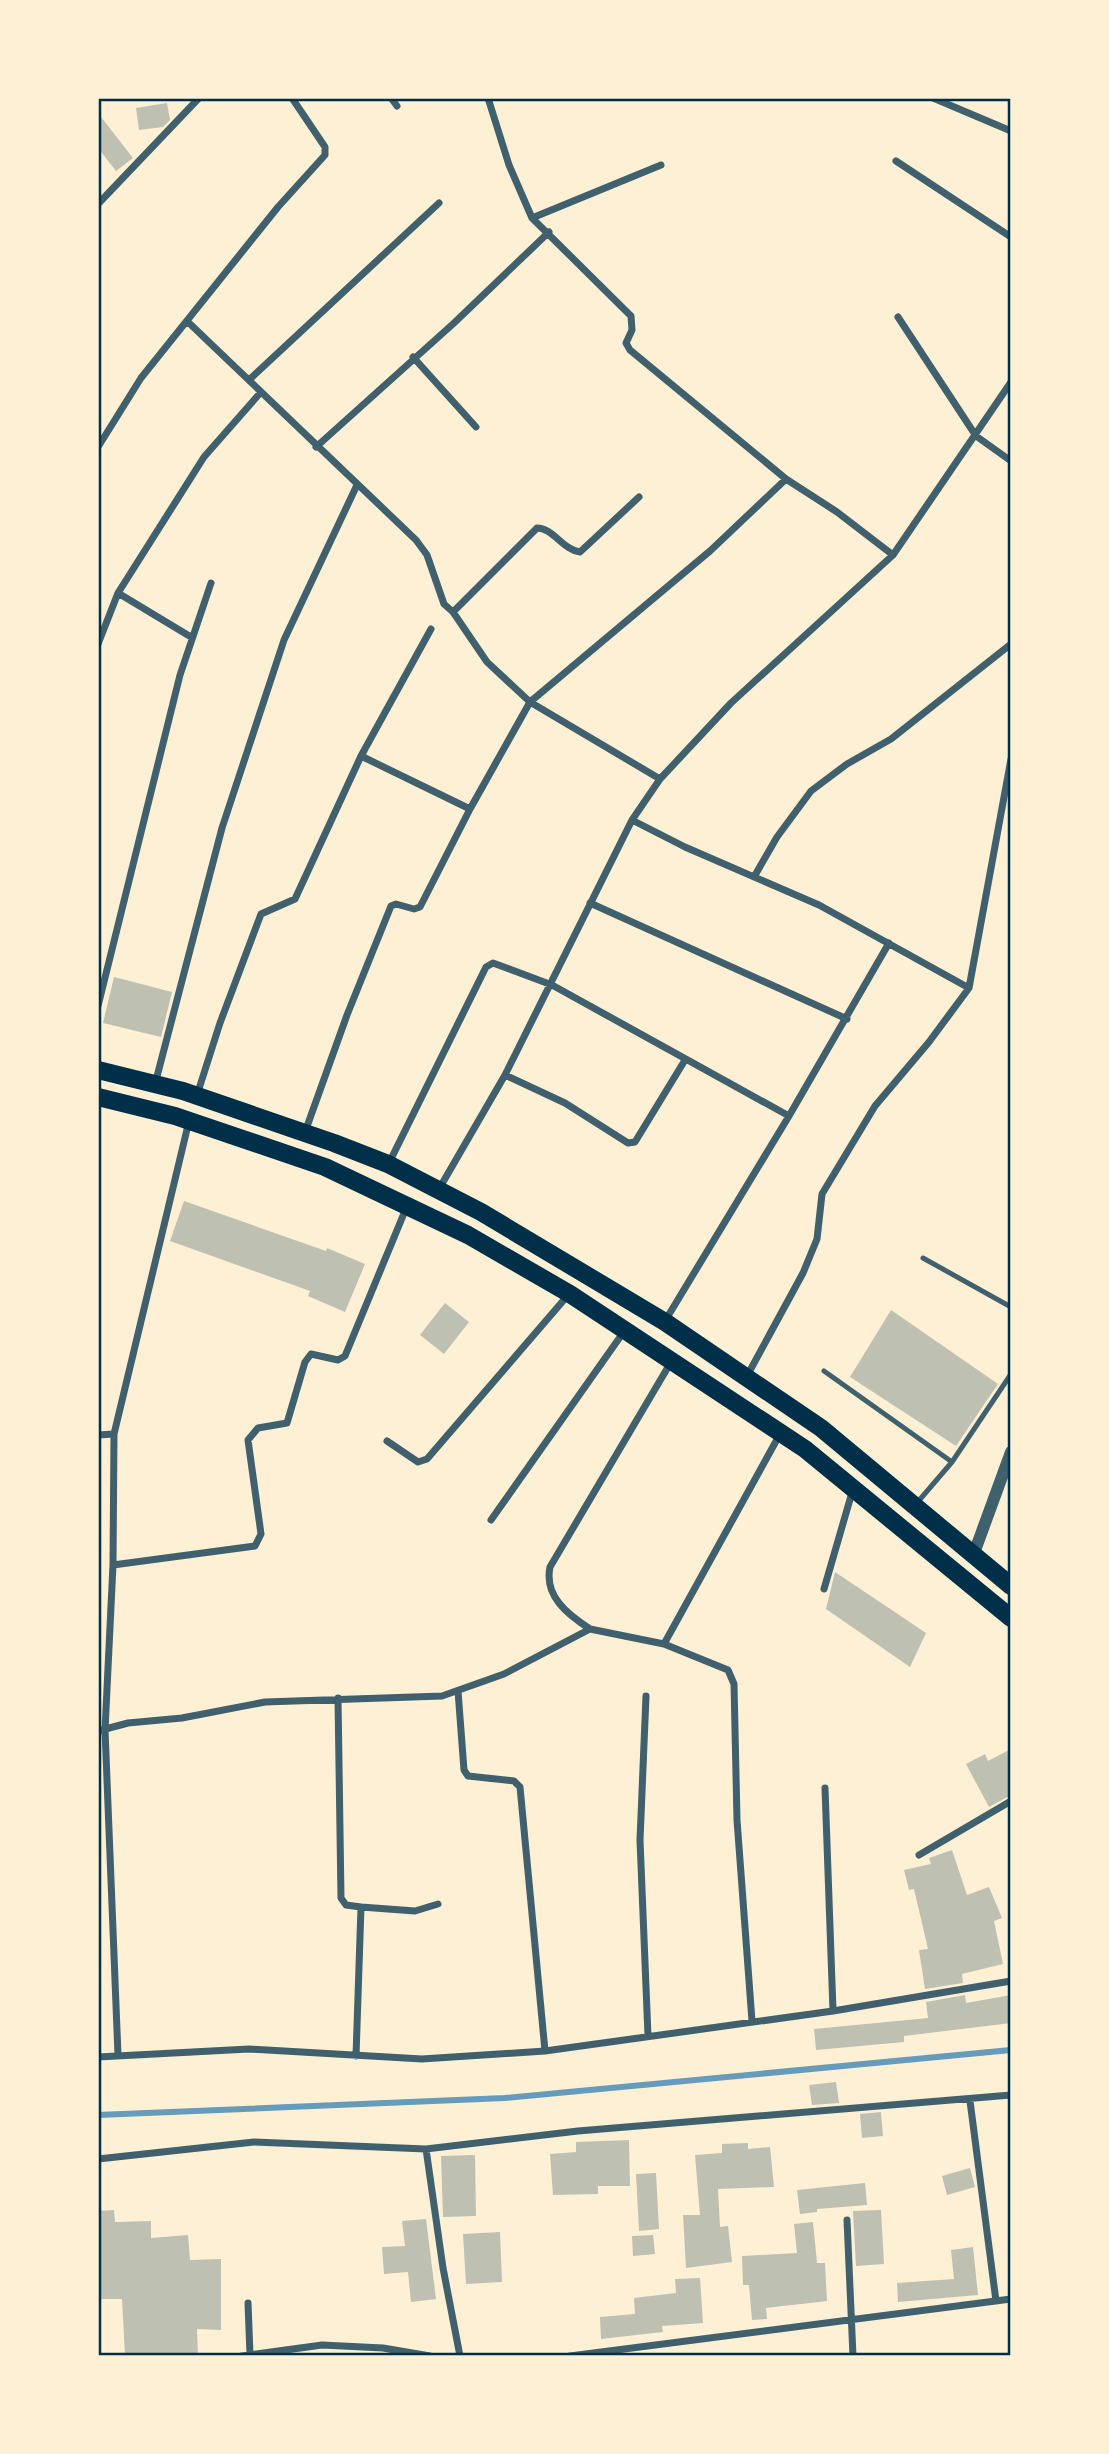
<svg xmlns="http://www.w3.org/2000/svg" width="1109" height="2454" font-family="Barlow,sans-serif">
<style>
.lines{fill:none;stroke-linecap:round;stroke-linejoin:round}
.stream{stroke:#669bbc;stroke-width:6}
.building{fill:#bec0b2}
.service{stroke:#3f606c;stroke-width:5}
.minor{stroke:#3f606c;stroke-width:7}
.tertiary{stroke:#3f606c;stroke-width:12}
.trunk{stroke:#003049;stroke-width:18}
.neatline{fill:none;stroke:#003049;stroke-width:2.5}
</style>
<rect width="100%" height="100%" fill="#fdf0d5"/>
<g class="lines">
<path class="stream" d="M98,2115L505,2098L1011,2050"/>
</g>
<path class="building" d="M167,103L170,120L163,127L139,130L136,108Z
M98,113L133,158L116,171L98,148Z
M114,977L172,992L161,1037L103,1023Z
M184,1201L326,1251L327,1248L365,1264L345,1312L308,1296L310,1291L170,1241Z
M445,1303L469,1322L444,1354L420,1335Z
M891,1310L998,1384L956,1446L850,1377Z
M835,1572L926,1633L910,1667L826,1609Z
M1011,1749V1795L989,1807L966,1764L985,1754L988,1761Z
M952,1850L967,1895L989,1887L1002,1918L994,1921L1003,1964L962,1974L963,1983L925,1989L919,1950L928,1949L914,1889L909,1890L904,1870L931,1864L929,1858Z
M965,1995L966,2003L1011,1995V2023L904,2036V2042L816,2050L814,2029L928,2018L926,2002Z
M836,2082L839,2103L812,2105L809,2085Z
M881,2112L883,2136L862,2138L860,2114Z
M629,2140L630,2186H598V2194L553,2195L550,2154L576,2152V2142Z
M748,2143V2149L770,2147L774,2187L718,2189L720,2227L728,2226L732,2262L686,2268L683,2215H700L695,2155L722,2153V2144Z
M475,2155L476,2216L443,2217L441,2156Z
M970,2168L975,2187L947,2195L942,2176Z
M656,2173L659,2229L639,2231L636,2174Z
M865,2183L867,2205L817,2209V2212L800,2214L797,2190Z
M114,2210L115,2222L151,2221V2238L188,2235L190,2260L221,2259V2330L197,2329L198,2356H125L122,2299H98V2211Z
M881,2210L884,2264L856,2266L853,2211Z
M426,2219L436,2299L411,2302L408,2272L384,2274L382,2247L405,2246L402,2221Z
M813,2222L817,2263H825L827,2301L766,2308L767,2319L752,2320L749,2285H743L742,2256L797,2253L794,2224Z
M500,2232L502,2282L466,2284L463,2234Z
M653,2235L655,2254L633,2256L632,2236Z
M973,2247L978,2295L898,2302L897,2283L954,2279L951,2250Z
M700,2278L703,2323L662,2326L663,2332L601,2339L600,2317L635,2314L634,2298L676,2293L675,2279Z"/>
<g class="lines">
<path class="service" d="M923,1258L1011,1307
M824,1371L952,1462L916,1504
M952,1462L1011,1374"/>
<path class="minor" d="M391,98L397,106
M488,98L509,165L532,218L631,316L632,330L626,343L630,350L786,479L837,512L893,555
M933,98L1011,131
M896,161L1011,237
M98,204L199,98
M532,218L661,165
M898,317L976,436L1011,461
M188,322L416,540L427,555L444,604L453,612L487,662L530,702L660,779
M413,357L476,427
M250,379L439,203
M98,447L141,378L278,207L325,155V147L292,98
M316,447L454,323L549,232
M118,593L191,637
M453,612L537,528C553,528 563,550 580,552L639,497
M98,644L118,593L204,457L261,392
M361,756L470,809
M632,820L685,847L819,905L969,988
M754,877L777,837L811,791L847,764L891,739L1011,644
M590,903L847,1019
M98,1006L180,675L211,583
M505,1075L565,1103L628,1143L635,1142L685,1060
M155,1084L222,828L284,640L357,485
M197,1095L220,1023L261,914L295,899L361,756L431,629
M789,1116L889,943
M305,1132L347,1015L391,906L396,904L414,909L420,907L470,809L530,702L710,551L786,479
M389,1163L486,967L493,963L552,985L789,1116L665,1321
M439,1189L505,1075L632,820L660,779L731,703L893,555L1011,382
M747,1376L803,1273L817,1239L822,1194L875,1106L929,1042L969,988L1011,759
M98,1435L114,1434
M387,1441L418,1462L427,1459L569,1294
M491,1520L625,1330
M113,1565L255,1546L261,1534L248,1440L258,1428L287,1423L305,1362L311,1354L338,1360L345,1356L407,1206
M824,1589L853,1489
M590,1629C567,1614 544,1596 550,1567L671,1362
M664,1644L780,1434
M458,1691L464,1770L468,1776L514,1781L520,1787L545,2051
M646,1696L640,1840L648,2036
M338,1698L341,1898L346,1905L361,1907
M98,1731L128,1723L182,1718L265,1702L442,1696L504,1674L590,1629L664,1644L728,1670L734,1684L737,1820L752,2021
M825,1788L833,2011
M919,1855L1011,1801
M118,2055L105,1730L113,1565L114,1434L189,1121
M356,2056L361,1907L415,1911L438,1904
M98,2057L249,2049L422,2059L545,2051L833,2011L1011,1981
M970,2101L996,2301
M426,2149L443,2268L460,2356
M98,2159L254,2142L426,2149L578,2131L1011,2095
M847,2220L853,2356
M248,2303L250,2355
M242,2356L322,2345L383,2348L430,2356
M570,2356L1011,2299"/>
<path class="tertiary" d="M973,1556L1011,1452"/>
<path class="trunk" d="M98,1070L183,1091L334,1143L388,1164L481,1212L665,1322L821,1428L1011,1586
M98,1097L175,1116L325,1167L468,1235L570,1294L805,1449L1011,1618"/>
</g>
<rect width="1109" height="2454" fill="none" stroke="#fdf0d5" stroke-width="200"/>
<rect x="100" y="100" width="909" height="2254" class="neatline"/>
</svg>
